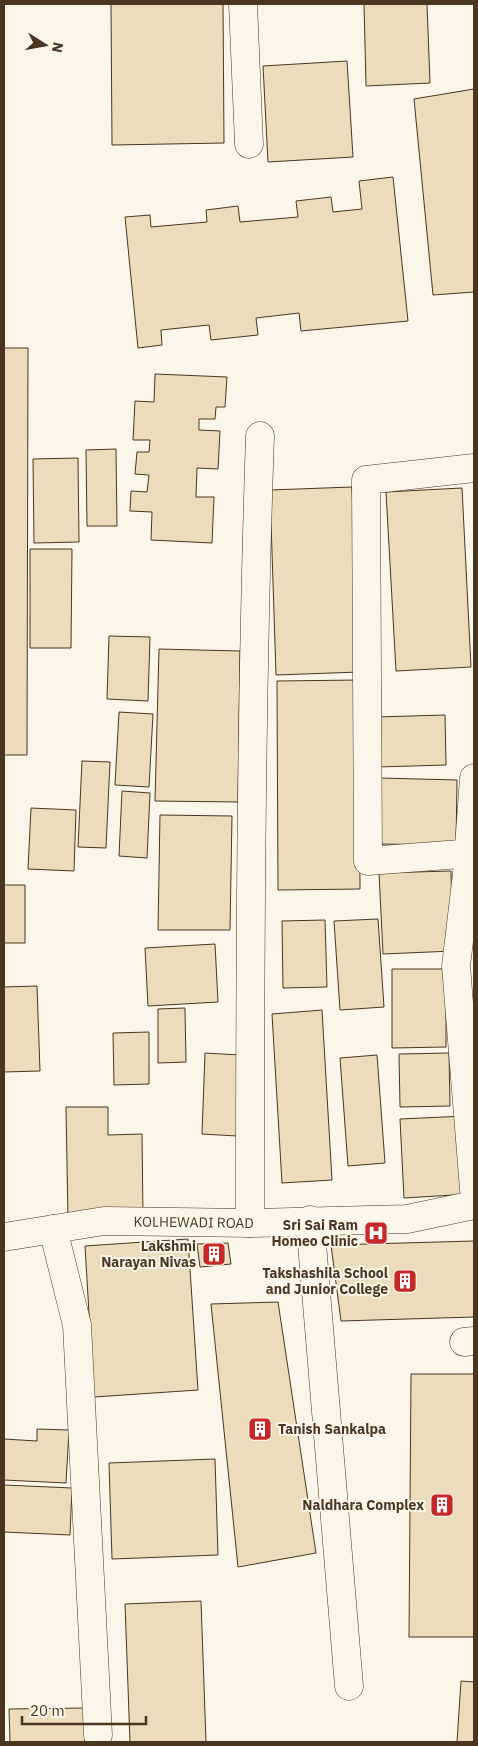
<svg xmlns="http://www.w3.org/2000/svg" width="478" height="1746" font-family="'IBM Plex Sans',sans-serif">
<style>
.building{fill:#ecdcbc;stroke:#4a3520}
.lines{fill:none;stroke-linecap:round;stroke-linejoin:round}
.minor-casing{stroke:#4a3520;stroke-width:29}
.minor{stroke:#fbf6e9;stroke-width:28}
.labels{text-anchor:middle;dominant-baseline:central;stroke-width:4;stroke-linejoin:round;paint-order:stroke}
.street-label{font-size:14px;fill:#4a3520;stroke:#fbf6e9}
.poi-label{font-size:14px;font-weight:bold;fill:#4a3520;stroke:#fbf6e9;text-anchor:end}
</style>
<rect width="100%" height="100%" fill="#fbf6e9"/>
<path class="building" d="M111,4H223L224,143L112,145Z
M364,4H427L430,83L366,86Z
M347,61L353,157L268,162L263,66Z
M474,89V292L433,295L414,99Z
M393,177L408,321L301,331L299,313L256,318L258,335L211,340L209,325L161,330L162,345L138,348L125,217L150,215L151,227L207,222L206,210L238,206L240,222L298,217L296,201L331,197L333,212L362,209L359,181Z
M4,348H28L27,755H4Z
M155,374L227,377L225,407H216L215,419H199V430L220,431L218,469L197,468L196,497H214L212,543L151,540L152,512L130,511L131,491L147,492L149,475L135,474L137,452H149L150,440H133L135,401L154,402Z
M116,449L117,526H87L86,450Z
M78,458L79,542L34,543L33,459Z
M352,487L359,672L276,675L270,490Z
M462,488L471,667L396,671L386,492Z
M30,549H72L71,648H30Z
M109,636L150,637L148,701L107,699Z
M159,649L240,651L238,802L155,801Z
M359,680L360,889L278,890L277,681Z
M119,712L153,714L149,787L115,785Z
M445,715L446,765L377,767L376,717Z
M82,761L110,762L106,848L78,847Z
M380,778L457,780L456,845L378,844Z
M122,791L150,793L147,858L119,856Z
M31,808L76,810L74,871L28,869Z
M160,815L232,816L230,930H158Z
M451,871L453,951L383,954L379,873Z
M4,885H25V943H4Z
M378,919L384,1007L340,1010L334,921Z
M325,920L327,987L283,988L282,921Z
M215,944L218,1002L148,1006L145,948Z
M392,969H446V1047L392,1048Z
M37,986L40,1071L4,1072V987Z
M185,1008L186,1062L158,1063V1009Z
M322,1010L332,1180L282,1183L272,1014Z
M149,1032V1084L114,1085L113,1033Z
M205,1053L240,1055L237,1136L202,1134Z
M449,1053L450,1106L400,1107L399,1054Z
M377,1055L385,1163L348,1166L340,1058Z
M66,1107H108V1135L142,1134L143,1217L68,1219Z
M465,1116L470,1194L404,1198L400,1119Z
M188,1239L198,1390L94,1397L85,1246Z
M474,1241V1317L341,1321L331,1245Z
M228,1243L231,1264L200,1267L197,1244Z
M278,1302L316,1553L238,1567L211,1304Z
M411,1374H474V1637H409Z
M37,1429L69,1430L66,1483L4,1480V1439L37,1441Z
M215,1459L218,1555L112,1559L109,1463Z
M4,1485L72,1488L70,1535L4,1532Z
M201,1601L206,1742H130L125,1604Z
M461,1681L474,1682V1742H457Z
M84,1708L85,1742H10L9,1709Z"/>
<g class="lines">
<g class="minor-casing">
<g id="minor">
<path d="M243,4L249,144"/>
<path d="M474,468L366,480L368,861L474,853"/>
<path d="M474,778L467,874L456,966L474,1189"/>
<path d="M310,1220L349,1686"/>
<path d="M250,1223C250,960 251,698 260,436"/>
<path d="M53,1229L77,1325L98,1735"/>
<path id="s1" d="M4,1237L104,1221L250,1223L407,1219L474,1205"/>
<path d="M464,1342L474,1341"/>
</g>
</g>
<use href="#minor" class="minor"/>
</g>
<defs>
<g id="hospital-square" transform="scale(1.25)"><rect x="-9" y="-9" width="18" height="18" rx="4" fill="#c62828" stroke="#fbf6e9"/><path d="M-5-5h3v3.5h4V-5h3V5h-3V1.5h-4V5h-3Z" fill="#fff"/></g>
<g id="building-square" transform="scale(1.25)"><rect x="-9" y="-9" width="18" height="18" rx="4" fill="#c62828" stroke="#fbf6e9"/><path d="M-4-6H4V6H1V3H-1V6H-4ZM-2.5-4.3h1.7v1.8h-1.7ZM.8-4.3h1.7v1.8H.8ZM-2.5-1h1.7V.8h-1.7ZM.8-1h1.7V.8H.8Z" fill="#fff"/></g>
</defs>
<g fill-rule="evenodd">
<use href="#hospital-square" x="376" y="1233"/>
<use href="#building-square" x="214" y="1254"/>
<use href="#building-square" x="405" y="1281"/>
<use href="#building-square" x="260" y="1429"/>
<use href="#building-square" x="442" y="1505"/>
</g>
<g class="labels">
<g class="street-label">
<text stroke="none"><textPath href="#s1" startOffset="191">KOLHEWADI ROAD</textPath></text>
</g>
<g class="poi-label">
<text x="358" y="1225">Sri Sai Ram<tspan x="358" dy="16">Homeo Clinic</tspan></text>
<text x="196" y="1246">Lakshmi<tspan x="196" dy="16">Narayan Nivas</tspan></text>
<text x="388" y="1273">Takshashila School<tspan x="388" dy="16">and Junior College</tspan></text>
<text x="278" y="1429" text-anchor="start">Tanish Sankalpa</text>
<text x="424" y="1505">Naldhara Complex</text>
</g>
</g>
<rect width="478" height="1746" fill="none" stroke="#4a3520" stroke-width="10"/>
<g transform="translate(45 45) rotate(101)" stroke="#fbf6e9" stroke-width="4" paint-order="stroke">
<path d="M0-4L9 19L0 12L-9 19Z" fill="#4a3520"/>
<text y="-8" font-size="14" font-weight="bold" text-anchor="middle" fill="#4a3520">N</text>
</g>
<path d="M22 1716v8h124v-8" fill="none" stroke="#4a3520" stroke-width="2.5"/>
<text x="30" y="1716" font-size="15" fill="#4a3520" stroke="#fbf6e9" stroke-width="4" paint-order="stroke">20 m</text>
</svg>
